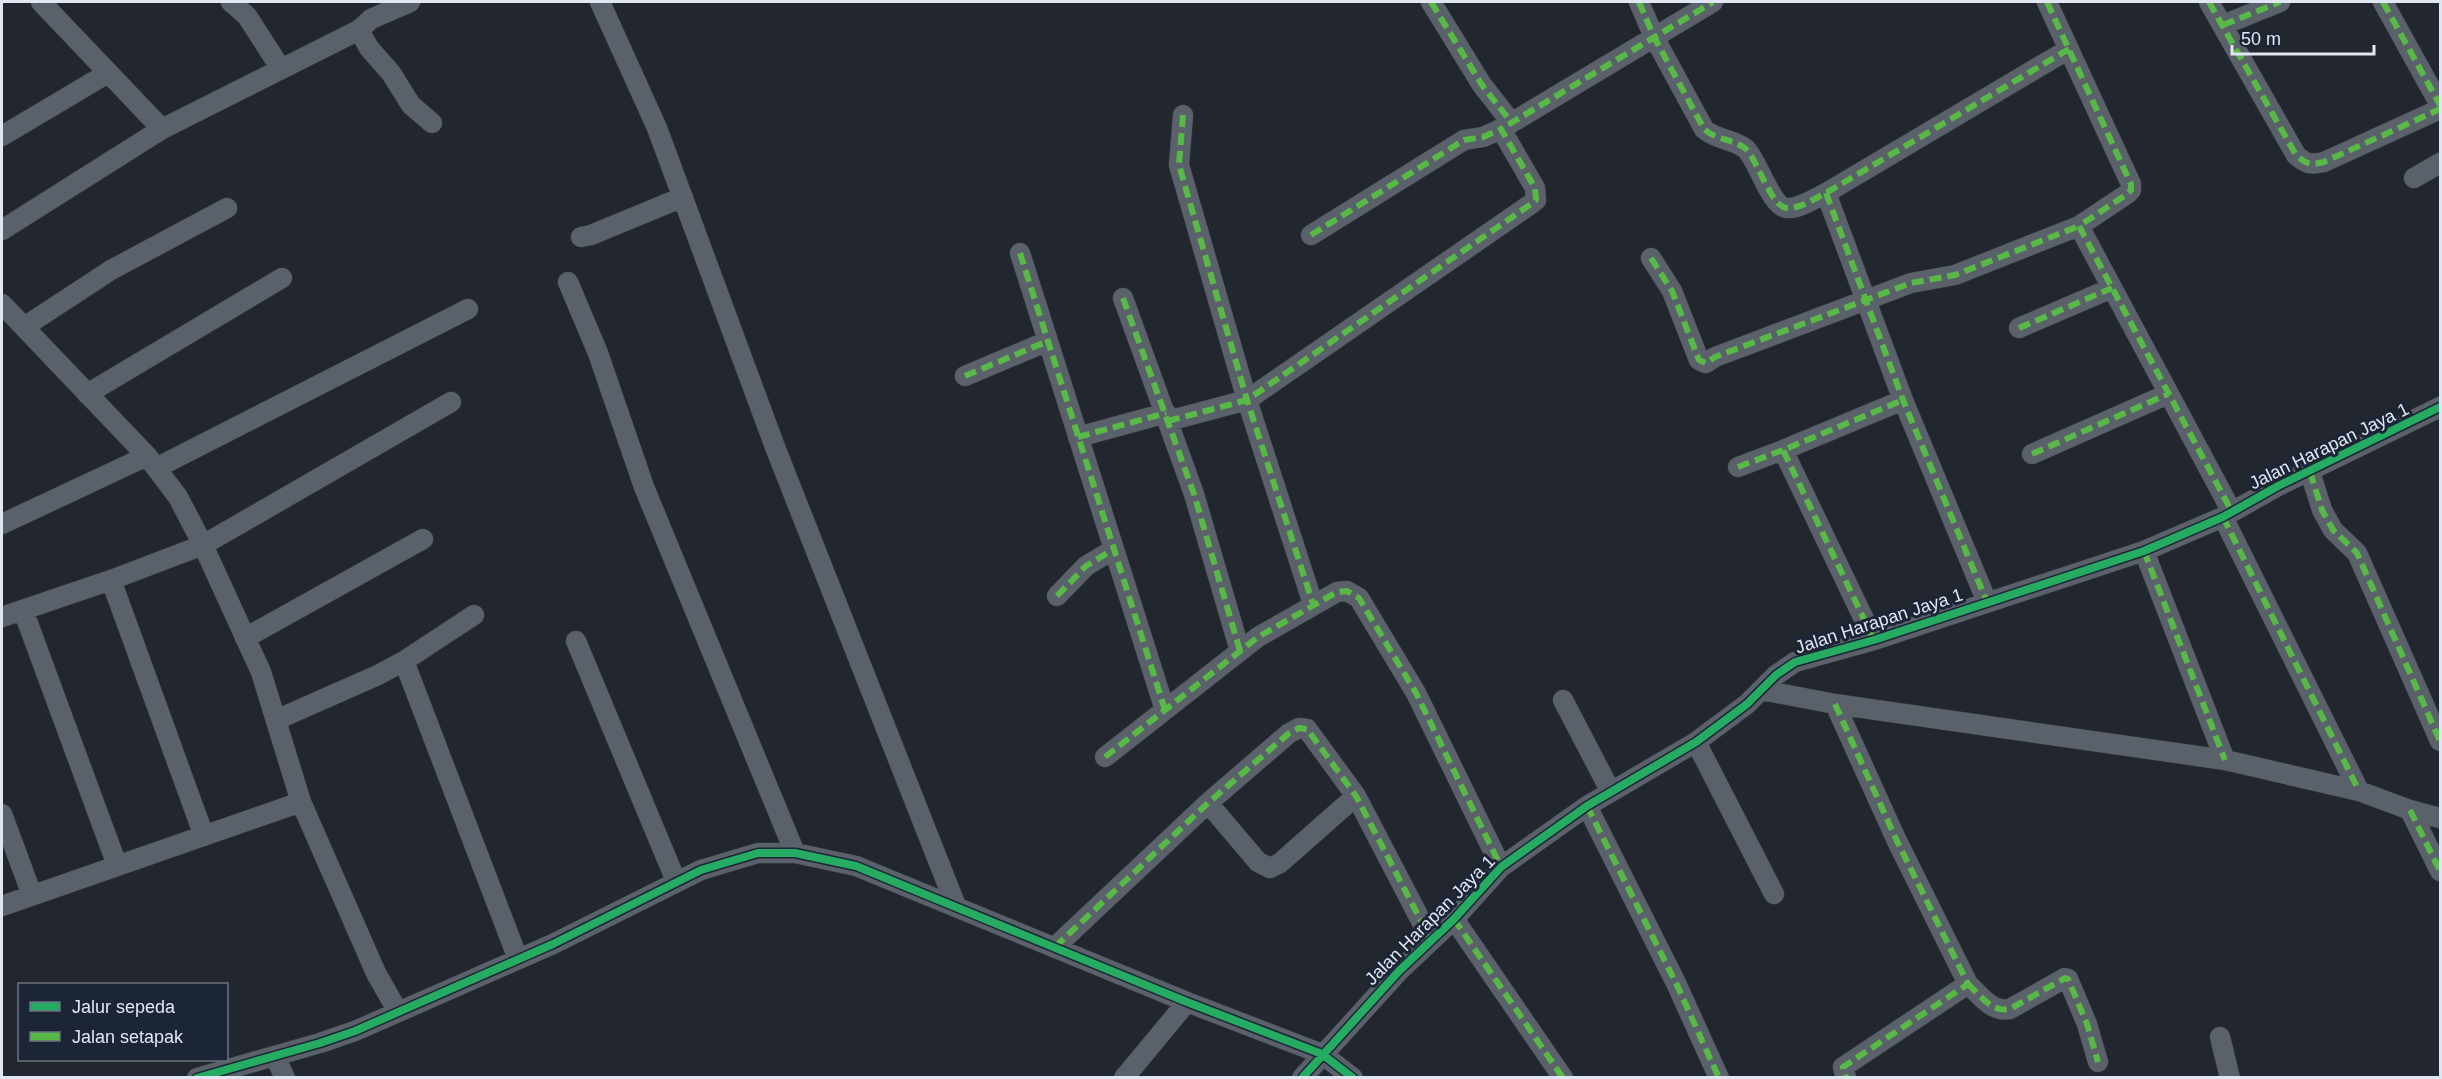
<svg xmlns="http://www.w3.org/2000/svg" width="2442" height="1079" font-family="Arial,sans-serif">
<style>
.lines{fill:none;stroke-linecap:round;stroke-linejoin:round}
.street-casing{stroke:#3e4249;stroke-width:21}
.street{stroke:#5a616b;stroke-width:20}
.quiet{stroke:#58b947;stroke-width:6;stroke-dasharray:12 6;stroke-linecap:butt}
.cycleway-casing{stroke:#1c2535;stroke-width:11}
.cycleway{stroke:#26ab63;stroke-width:8}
.labels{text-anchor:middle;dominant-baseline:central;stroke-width:6;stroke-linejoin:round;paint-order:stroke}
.street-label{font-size:18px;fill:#e1e7f2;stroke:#1c2535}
</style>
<rect width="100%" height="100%" fill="#22262f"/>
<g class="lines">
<g class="street-casing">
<path id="street" d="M41,2L162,129
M231,2L247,16L281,69
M600,2L657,128L775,447L956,906
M1431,2L1482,85L1511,122
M1639,2L1654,37L1704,129C1716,140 1734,139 1746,149C1758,161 1771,207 1787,208C1800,209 1815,198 1826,193L2069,49
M2047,2L2131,184V190L2127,194L2079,226L2232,512
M2209,2L2296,155C2306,164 2310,165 2324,162L2440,109
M2383,2L2440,105
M2223,25L2280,2
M359,30L369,48L391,73L411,105L432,123
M1183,115L1179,165L1247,400L1313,604
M2,136L108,73
M2414,178L2440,163
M1826,193L1903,400L1987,602
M2,230L162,129L359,30L371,19L410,2
M1311,235L1464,140L1483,137L1501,129
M581,237L591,235L683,197
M1020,253L1165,710
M1651,258L1672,291L1699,360L1706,363L1715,357L1911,283L1955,275L2079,226
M568,282L598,353L644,487L795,853
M1123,298L1194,494L1240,651
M2,304L147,456L178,497L203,545L261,672L301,802L376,973L398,1012
M24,327L111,270L227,208
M2019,328L2112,288
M965,376L1048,341
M87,394L282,278
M1168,421L1247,400L1531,204L1536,200L1535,188L1501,129L1713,2
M1078,437L1166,413
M2032,454L2168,394
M1738,467L1783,450
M156,468L468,309
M2310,472L2322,510L2333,530L2357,553L2440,741
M2223,517L2359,791
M2,524L147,456
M2144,551L2225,760
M111,580L204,836
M1057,596L1086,566L1114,549
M23,610L117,865
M2,617L111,580L203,545L451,402
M245,638L423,539
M1874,640L1783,450L1903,400
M576,641L676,881
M404,661L474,615
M1762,690L1835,704L2225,760L2359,791L2410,810L2440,818
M1563,700L1611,792
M1835,704L1896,839L1968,984L1843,1067L1846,1078
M276,720L378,675L404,661L518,959
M1696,742L1774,894
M1105,757L1258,637L1337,592L1347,591L1359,598L1416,693L1501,867
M1208,803L1258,862L1270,868L1280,863L1356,796
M1587,806L1676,983L1719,1078
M2410,810L2440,871
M2,814L32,895
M2,906L301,802
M1454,919L1563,1078
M1055,947L1208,803L1288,734L1299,728L1307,729L1356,796L1431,940
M1968,984C1980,995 1992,1013 2010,1009L2065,978L2068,979L2087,1024L2098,1062
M2220,1037L2230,1078
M275,1056L285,1078
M197,1078L320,1043L355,1031L553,944L701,870L758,853H795L856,866L1187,1002L1322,1054L1353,1078
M1124,1078L1187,1002
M1302,1078L1399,971L1454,919L1501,867L1587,806L1696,742L1747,704L1776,675L1795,662L1874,640L2144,551L2223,517L2278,486L2440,407"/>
</g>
<use href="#street" class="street"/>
<path class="quiet" d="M1431,2L1482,85L1511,122
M1639,2L1654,37L1704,129C1716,140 1734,139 1746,149C1758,161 1771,207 1787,208C1800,209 1815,198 1826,193L2069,49
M2047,2L2131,184V190L2127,194L2079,226L2232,512
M2209,2L2296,155C2306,164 2310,165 2324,162L2440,109
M2383,2L2440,105
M2223,25L2280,2
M1183,115L1179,165L1247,400L1313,604
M1826,193L1903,400L1987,602
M1311,235L1464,140L1483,137L1501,129
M1020,253L1165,710
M1651,258L1672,291L1699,360L1706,363L1715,357L1911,283L1955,275L2079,226
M1123,298L1194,494L1240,651
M2019,328L2112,288
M965,376L1048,341
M1168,421L1247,400L1531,204L1536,200L1535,188L1501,129L1713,2
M1078,437L1166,413
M2032,454L2168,394
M1738,467L1783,450
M2310,472L2322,510L2333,530L2357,553L2440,741
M2223,517L2359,791
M2144,551L2225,760
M1057,596L1086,566L1114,549
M1874,640L1783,450L1903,400
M1835,704L1896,839L1968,984L1843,1067L1846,1078
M1105,757L1258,637L1337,592L1347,591L1359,598L1416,693L1501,867
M1587,806L1676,983L1719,1078
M2410,810L2440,871
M1454,919L1563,1078
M1055,947L1208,803L1288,734L1299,728L1307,729L1356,796L1431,940
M1968,984C1980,995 1992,1013 2010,1009L2065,978L2068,979L2087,1024L2098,1062"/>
<g class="cycleway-casing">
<path id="cycleway" d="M197,1078L320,1043L355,1031L553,944L701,870L758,853H795L856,866L1187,1002L1322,1054L1353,1078
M1302,1078L1399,971L1454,919L1501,867L1587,806L1696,742L1747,704L1776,675L1795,662L1874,640L2144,551L2223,517L2278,486L2440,407"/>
</g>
<use href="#cycleway" class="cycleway"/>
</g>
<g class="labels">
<g class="street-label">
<text transform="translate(2329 446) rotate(-26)">Jalan Harapan Jaya 1</text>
<text transform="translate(1879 621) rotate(-18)">Jalan Harapan Jaya 1</text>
<text transform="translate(1430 920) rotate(-45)">Jalan Harapan Jaya 1</text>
</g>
</g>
<rect width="2442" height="1079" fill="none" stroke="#e1e7f2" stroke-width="6"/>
<rect x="18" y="983" width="210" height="78" fill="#1c2535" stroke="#6b7381" stroke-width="1.5"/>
<rect x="30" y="1002" width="30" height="9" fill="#26ab63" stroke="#6b7381" stroke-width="1.5"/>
<text x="72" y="1013" font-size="18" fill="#e1e7f2">Jalur sepeda</text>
<rect x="30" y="1032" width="30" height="9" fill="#58b947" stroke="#6b7381" stroke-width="1.5"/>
<text x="72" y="1043" font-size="18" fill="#e1e7f2">Jalan setapak</text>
<path d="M2232 45v9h142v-9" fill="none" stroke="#e1e7f2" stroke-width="3"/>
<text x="2241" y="45" font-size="18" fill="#e1e7f2" stroke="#1c2535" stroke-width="4.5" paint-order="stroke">50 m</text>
</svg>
